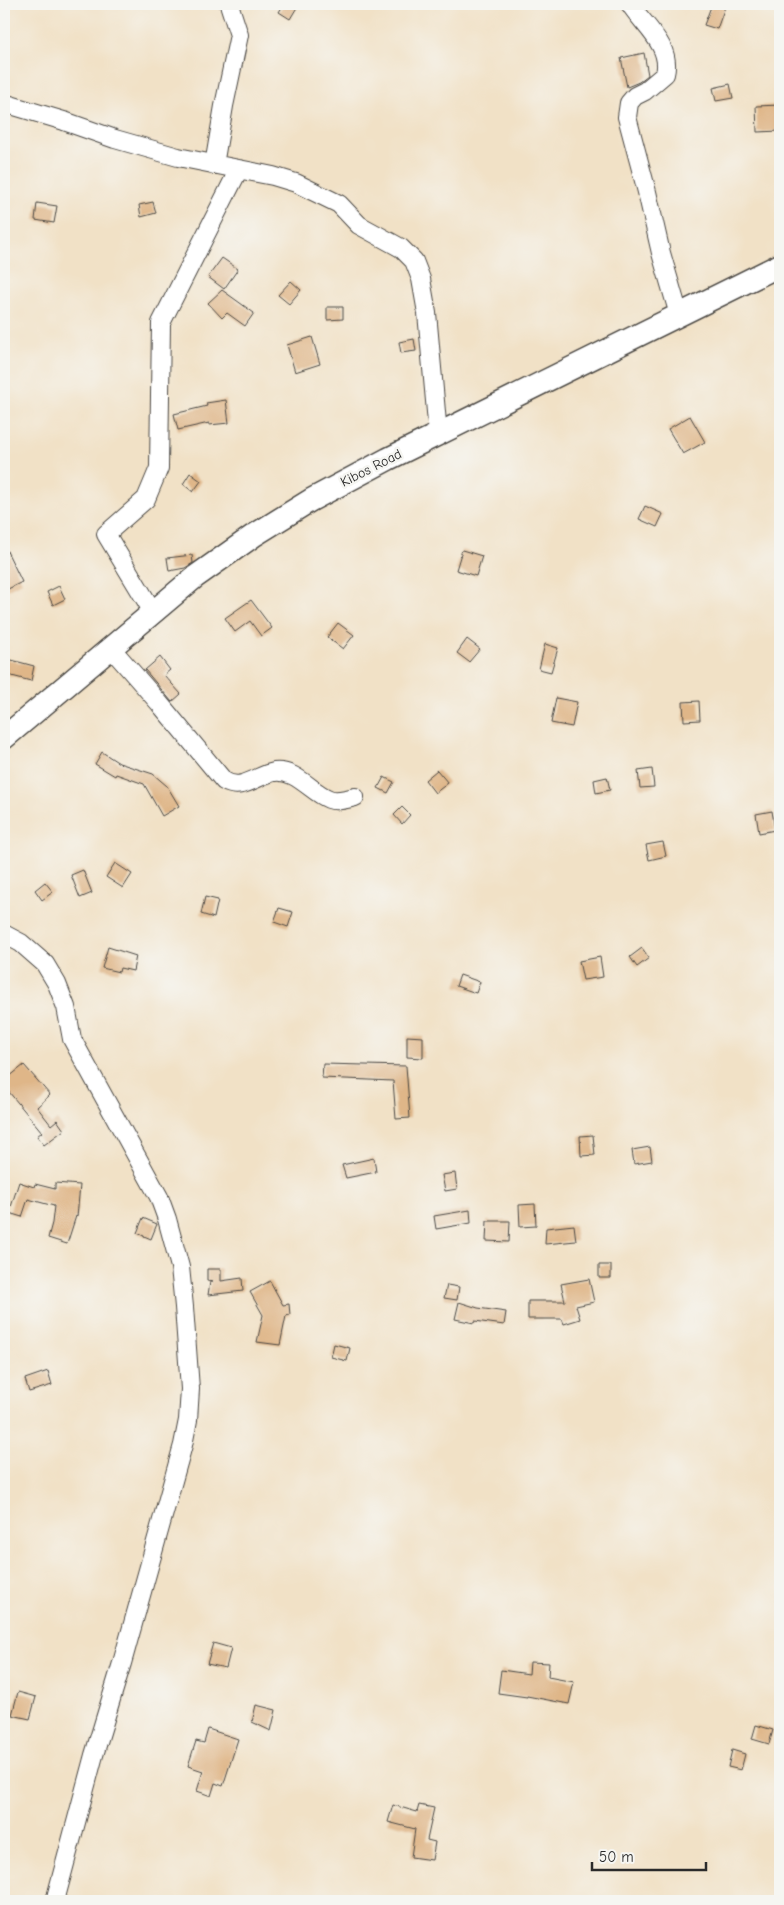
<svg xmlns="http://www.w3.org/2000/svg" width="784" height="1905" font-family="'Comic Neue',sans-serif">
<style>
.building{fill:#dfb688}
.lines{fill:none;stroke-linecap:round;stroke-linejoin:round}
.minor-casing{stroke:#494642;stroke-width:20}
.major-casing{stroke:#494642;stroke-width:25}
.minor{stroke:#fff;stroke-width:18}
.major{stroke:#fff;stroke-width:22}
.labels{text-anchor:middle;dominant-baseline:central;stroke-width:5;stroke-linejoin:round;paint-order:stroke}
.street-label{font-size:14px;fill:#2b2b2b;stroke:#f6f6f2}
</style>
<rect width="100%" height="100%" fill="#f6f6f2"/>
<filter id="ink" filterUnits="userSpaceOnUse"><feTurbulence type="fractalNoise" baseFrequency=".02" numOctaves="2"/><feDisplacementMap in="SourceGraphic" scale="10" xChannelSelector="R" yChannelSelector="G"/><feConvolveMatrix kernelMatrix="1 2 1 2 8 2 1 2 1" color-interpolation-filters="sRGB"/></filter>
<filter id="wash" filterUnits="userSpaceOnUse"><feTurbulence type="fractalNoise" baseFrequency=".0096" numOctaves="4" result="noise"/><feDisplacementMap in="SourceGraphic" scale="20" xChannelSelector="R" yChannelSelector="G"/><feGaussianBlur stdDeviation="1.12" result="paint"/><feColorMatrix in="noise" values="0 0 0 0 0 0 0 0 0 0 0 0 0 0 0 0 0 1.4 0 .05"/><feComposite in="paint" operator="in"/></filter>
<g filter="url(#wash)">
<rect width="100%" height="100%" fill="#f1e1c6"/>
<g id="blocks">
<path class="building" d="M284,4H299L290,19L279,12Z
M712,4H726L717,29L704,25Z
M644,53L648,75L639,82L627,87L621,58Z
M730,84L733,98L716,101L713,88Z
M780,105V131L757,132L756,106Z
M153,202L156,213L141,217L139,205Z
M37,203L57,206L54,223L35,220Z
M222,258L238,269L224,289L208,277Z
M291,281L301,290L289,304L278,295Z
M222,290L254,313L245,326L227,313L222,318L208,303Z
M327,307H343V319L327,320Z
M312,337L320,364L295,372L287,345Z
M414,339L416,351L401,353L399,342Z
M226,400L229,423L209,425V423L178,430L174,414L207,406L206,403Z
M690,416L705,442L683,454L668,429Z
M190,473L201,481L193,492L183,484Z
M645,506L663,514L657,527L639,519Z
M4,545L22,582L4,591Z
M462,550L482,556L476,576L456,570Z
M192,555L193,563L185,568L169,571L167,558Z
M59,586L65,599L53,605L47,592Z
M251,600L272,628L261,636L250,621L235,632L225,618Z
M338,623L354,635L343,649L327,637Z
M467,639L480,649L469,662L457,653Z
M545,644L558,648L551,672L539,669Z
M160,657L170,670L164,675L181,694L172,702L145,670Z
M4,658L34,666L31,681L8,675V673L4,672Z
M556,698L577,702L572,727L551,723Z
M699,701L700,720L684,721L683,702Z
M102,752L119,763L153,774L167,786L179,806L162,816L144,784L116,774L115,776L95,764Z
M652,769L654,787L640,788L638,771Z
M437,770L448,783L435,793L425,780Z
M384,777L394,782L388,793L378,788Z
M607,777L610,790L596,793L594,780Z
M402,807L410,815L402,824L394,815Z
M772,811L775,830L759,833L756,814Z
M663,842L666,856L649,860L646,845Z
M115,863L132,874L123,888L106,877Z
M83,870L92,893L80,898L71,875Z
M45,882L53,892L42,900L35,890Z
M205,897L218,900L214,918L201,914Z
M279,908L293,912L288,927L274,922Z
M108,947L136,956L133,971L120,968L119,972L102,968Z
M642,948L649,958L637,967L630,957Z
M600,957L603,977L583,980L579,961Z
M460,975L480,982L476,993L456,986Z
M407,1036L423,1037V1058L407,1057Z
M323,1064L406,1066L410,1118L396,1119L393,1081L322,1078Z
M24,1065L50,1095L37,1107L51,1125L57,1120L64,1130L44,1145L37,1136L42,1132L4,1086V1081Z
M593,1135L595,1155L581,1156L580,1136Z
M650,1147L652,1161L634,1164L632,1150Z
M374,1158L376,1172L346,1178L342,1165Z
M455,1173L457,1189L445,1191L442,1175Z
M19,1182L34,1187L35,1184L55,1189V1183L80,1185L77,1217L76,1216L67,1244L48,1238L52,1223L54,1206L28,1199L22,1217L9,1213Z
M535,1204L536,1226L520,1227L519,1205Z
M470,1210L471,1223L436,1229L434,1216Z
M143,1218L157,1224L151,1239L137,1233Z
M487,1221H510L509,1242L486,1241Z
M574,1225L576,1241L545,1244L546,1228Z
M599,1265H611V1278H599Z
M207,1269H221V1281L242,1278L243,1291L208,1295L210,1282H213L207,1281Z
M589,1279L594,1302L576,1306L580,1319L564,1324L562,1319H528V1301H565L561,1284Z
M270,1281L283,1305L289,1304L290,1315L286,1316L280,1345L257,1342L263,1315L250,1292Z
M447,1285L459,1287L457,1300L444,1298Z
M459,1302L478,1308L506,1312L504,1325L475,1321L474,1323L455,1319Z
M334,1344L350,1348L347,1361L331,1357Z
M48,1371L52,1385L29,1392L25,1379Z
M213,1643L231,1648L226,1668L207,1664Z
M530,1662L549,1663L548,1677L574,1682L569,1704L527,1696V1697L498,1693L501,1670L529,1674Z
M18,1692L36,1697L30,1719L12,1715Z
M256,1705L276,1710L271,1731L252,1722Z
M756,1725L773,1730L769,1744L752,1739Z
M208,1729L238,1739L223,1786L215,1783L211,1796L197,1791L203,1771L188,1766L196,1741L204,1743Z
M732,1750L745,1754L741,1770L728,1767Z
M393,1805L417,1812L419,1805L434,1808L427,1840L435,1842L432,1860L411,1857L415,1829L388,1822Z"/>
</g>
</g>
<g filter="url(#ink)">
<use href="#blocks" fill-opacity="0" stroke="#494642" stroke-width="1"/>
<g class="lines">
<g class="minor-casing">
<path id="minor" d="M630,4C644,26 672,46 665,74L645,91L635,96L629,103L627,117L647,192L661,253L679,315
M4,103L64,121L115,139L178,157L273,176L296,183L339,204L359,225L401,248L414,261L421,279L427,313L438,434
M214,165L224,106L239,35L229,4
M153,612L106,534L146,499L159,468L161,323L239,169
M111,648L160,704L224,781C242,792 257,775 274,772C296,769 311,792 329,799C337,802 347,799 355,797
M4,934L21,943L45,964L57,984L66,1007L72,1039L159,1197L167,1219L180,1267L184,1307L190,1389L188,1420L183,1445L122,1663L94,1755L55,1901"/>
</g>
<g class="major-casing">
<path id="major" d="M4,738L195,577L253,536L311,500L388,459L780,265"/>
</g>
<use href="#minor" class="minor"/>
<use href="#major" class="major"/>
</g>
</g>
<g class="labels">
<g class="street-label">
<text transform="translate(371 468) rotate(-27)">Kibos Road</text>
</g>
</g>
<rect width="784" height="1905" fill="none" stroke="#f6f6f2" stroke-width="20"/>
<path d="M592 1862v8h114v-8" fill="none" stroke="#2b2b2b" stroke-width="2.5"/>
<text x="599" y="1862" font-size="15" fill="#2b2b2b" stroke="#f6f6f2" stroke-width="4" paint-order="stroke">50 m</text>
</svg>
